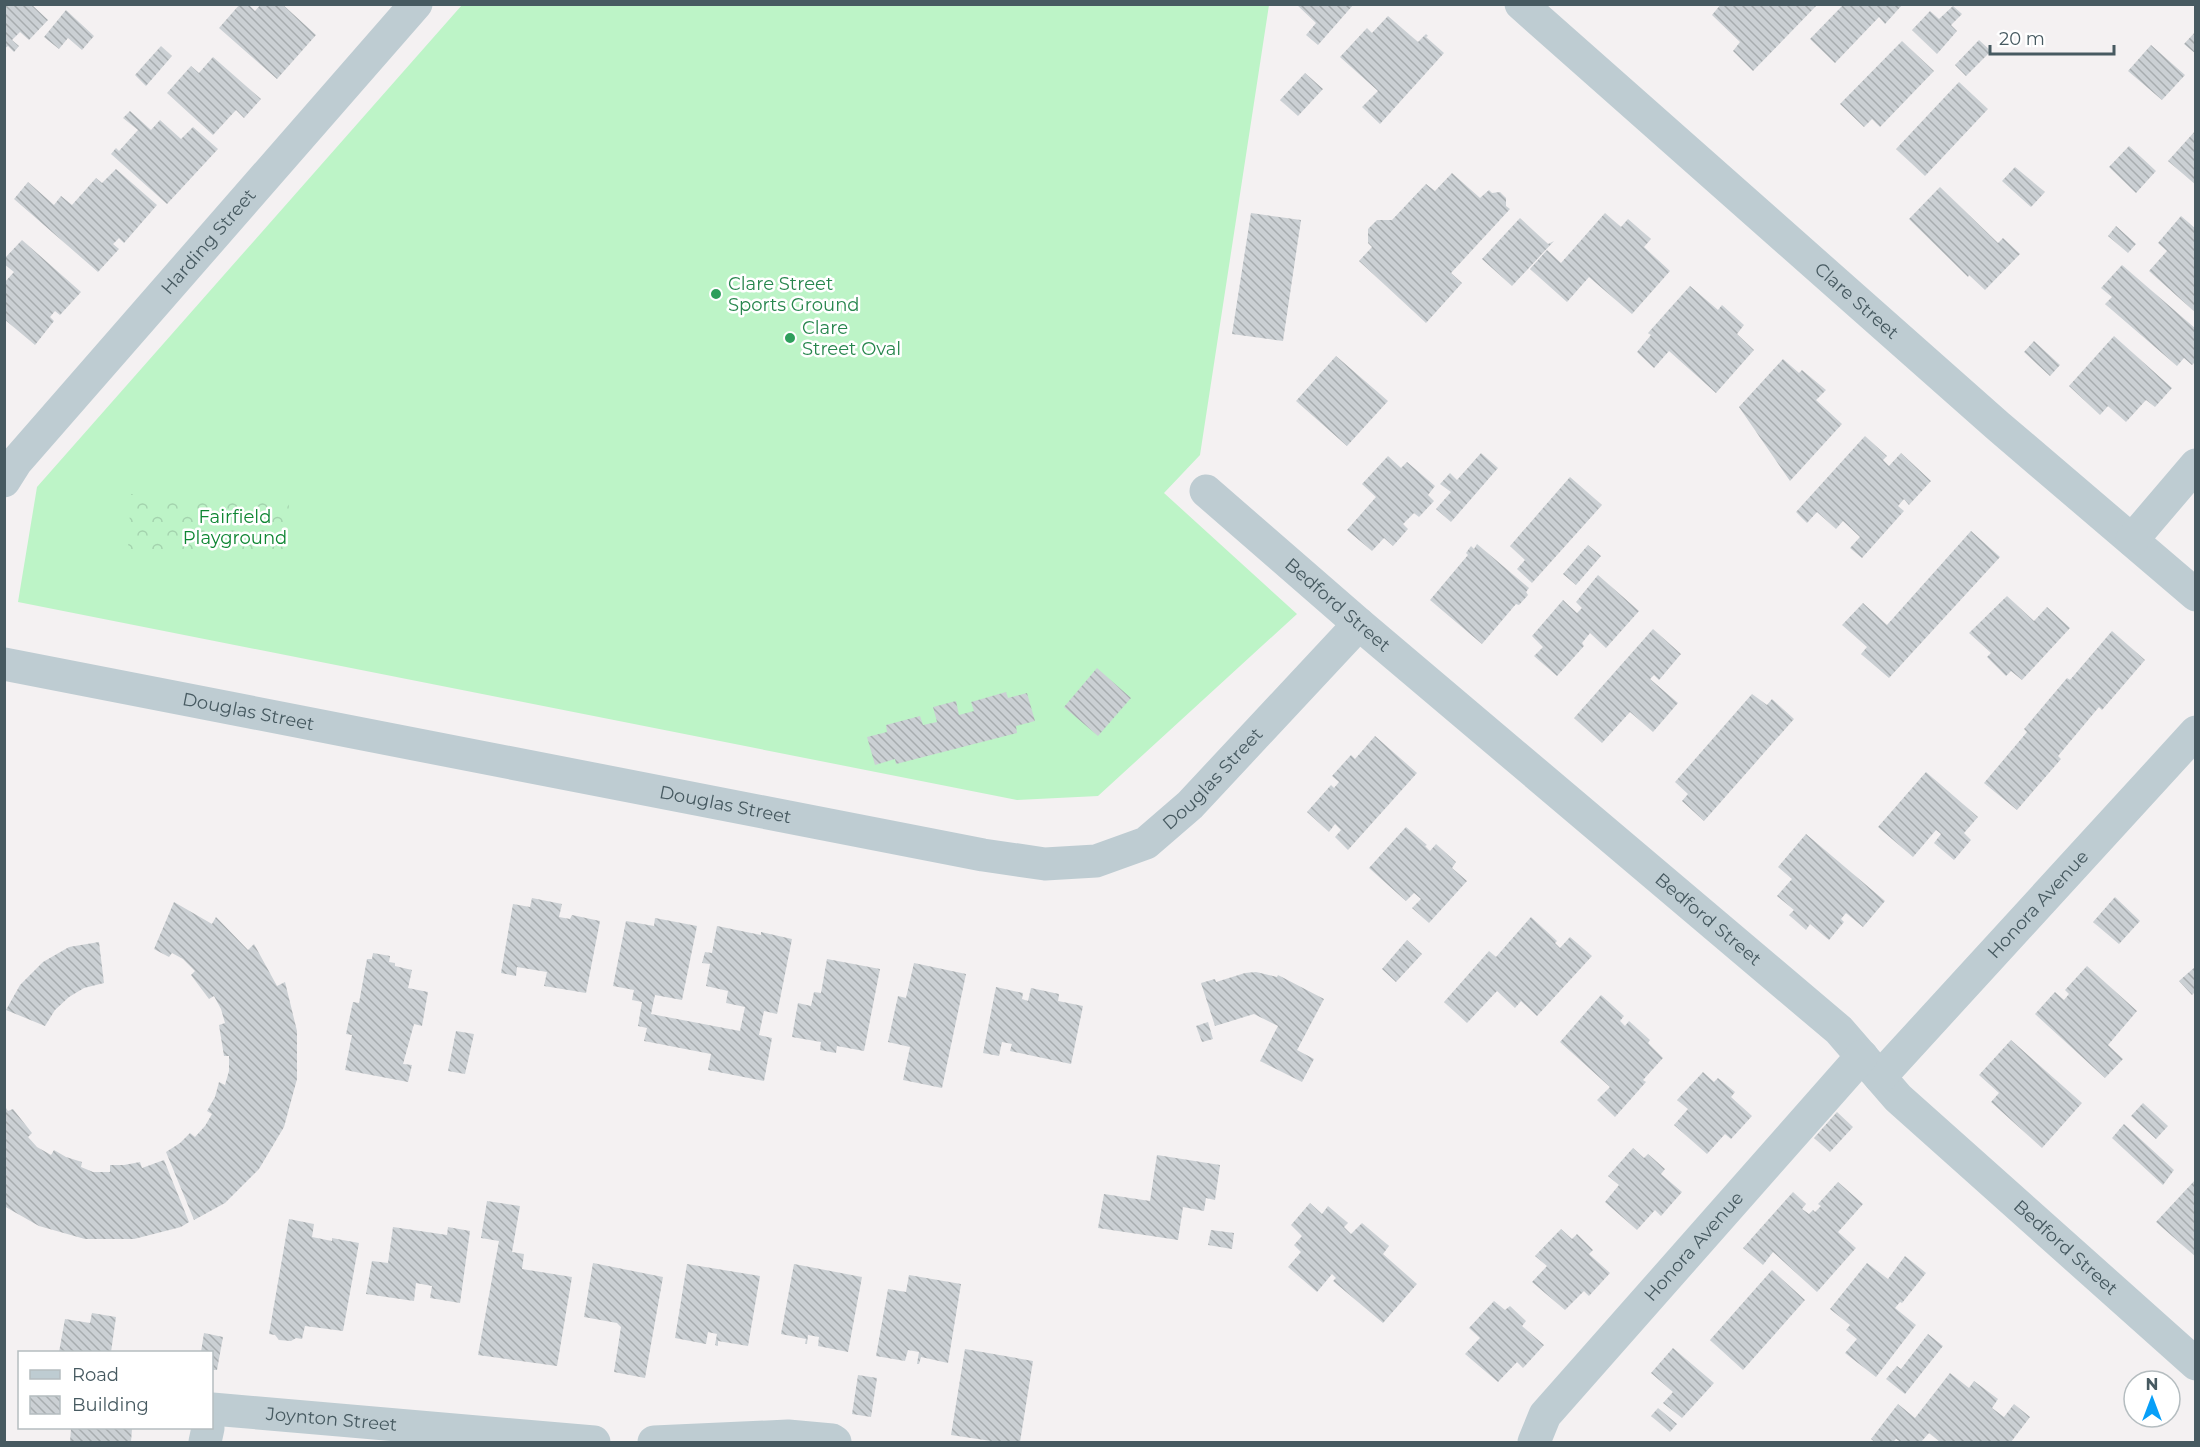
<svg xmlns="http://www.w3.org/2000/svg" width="2200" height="1447" font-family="Montserrat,sans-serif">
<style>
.grass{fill:#bdf4c7}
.forest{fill:url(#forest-crowns)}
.building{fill:url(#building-back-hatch)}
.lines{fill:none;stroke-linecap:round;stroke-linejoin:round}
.street{stroke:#beccd2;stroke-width:33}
.leisure-dot{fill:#2e9e5b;stroke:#fff;stroke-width:2}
.labels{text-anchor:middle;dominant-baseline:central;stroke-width:5;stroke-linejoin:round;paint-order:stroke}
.street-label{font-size:18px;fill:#475a61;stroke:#fff}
.leisure-label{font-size:18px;fill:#27864d;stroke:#fff;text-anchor:start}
.park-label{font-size:18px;fill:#0e8632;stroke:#fff}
</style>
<defs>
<pattern id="forest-crowns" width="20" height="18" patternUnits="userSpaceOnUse" patternTransform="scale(1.5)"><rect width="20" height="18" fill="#bdf4c7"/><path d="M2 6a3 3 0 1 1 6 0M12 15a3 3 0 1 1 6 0" fill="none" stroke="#a4d3ae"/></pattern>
<pattern id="building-back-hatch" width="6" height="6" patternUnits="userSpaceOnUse" patternTransform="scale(1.5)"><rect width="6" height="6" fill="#cbd0d4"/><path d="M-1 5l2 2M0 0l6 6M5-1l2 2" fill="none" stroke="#a7acaf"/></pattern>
</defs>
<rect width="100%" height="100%" fill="#f4f1f2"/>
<path class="grass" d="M462,5H1269L1200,455L1164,493L1297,614L1098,796L1017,800L18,602L37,487Z"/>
<path class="forest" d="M131,494L289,502L286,558L128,549Z"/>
<path class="building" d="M4,4H31L48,20L29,40L20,32L12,40L19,46L14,52L8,46L4,49Z
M240,4H248L255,11L261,4H282L316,35L277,79L219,28Z
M1296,4H1354L1318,45L1306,35L1316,23Z
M1721,4H1818L1753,71L1733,51L1740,42L1712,15Z
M1844,4H1903L1885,24L1879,17L1835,63L1810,39Z
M1953,6L1962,14L1951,25L1957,31L1937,54L1912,30L1930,11L1939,19Z
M66,10L94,36L82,50L68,38L59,49L44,37Z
M1388,16L1418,42L1426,34L1428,36L1426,37L1444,53L1380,124L1362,107L1378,91L1340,57L1367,28L1372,33Z
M2196,31V54L2184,44Z
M1979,40L1991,51L1966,76L1955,65Z
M1902,41L1934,71L1880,127L1872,119L1864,127L1840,104Z
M2151,45L2185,75L2162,100L2128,71Z
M161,46L172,56L146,86L135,75Z
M213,57L261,99L244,118L236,110L213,135L167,93L191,66L199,73Z
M1305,73L1323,89L1298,116L1280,100Z
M1959,82L1988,109L1925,176L1896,149Z
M130,111L151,130L160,120L181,139L193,127L218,149L167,204L111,154L116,148L119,151L138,130L123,118Z
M2196,130V185L2168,161Z
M2129,146L2156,171L2136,193L2109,167Z
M2015,167L2045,192L2031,207L2002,181Z
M116,169L157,205L124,243L119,238L113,244L119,249L98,272L14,199L28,182L54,205L61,196L72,205L96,178L102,183Z
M1452,173L1480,198L1489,190L1492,193L1500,192L1506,198V206L1510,209L1451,273L1462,283L1426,323L1359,261L1372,247L1368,243V229L1377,220H1392L1426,184L1435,191Z
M1940,187L1998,243L2003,238L2020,254L1985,290L1969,275L1968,277L1909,219Z
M1251,213L1301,220L1283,341L1232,334Z
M1605,213L1621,227L1628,219L1651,239L1644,247L1670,271L1632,314L1589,277L1567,302L1530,269L1547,250L1561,263Z
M2181,216L2196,229V313L2149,271L2167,251L2158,243Z
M1520,218L1548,244L1554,241L1512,286L1482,259Z
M2116,226L2136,244L2128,253L2108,236Z
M22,240L81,292L60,315L55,311L50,317L54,321L35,345L4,319V283L14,272L4,264V259Z
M2122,265L2196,329V361L2192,365L2184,358L2177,366L2105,304L2112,297L2101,288Z
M1690,286L1718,310L1722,305L1744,325L1737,334L1754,350L1716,393L1669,351L1654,368L1637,352L1651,335L1648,333Z
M2114,336L2172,388L2155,407L2146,400L2126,422L2108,406L2100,415L2069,386Z
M2034,341L2060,365L2050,376L2024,352Z
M1336,356L1388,401L1347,446L1296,401Z
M1783,359L1799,373L1802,370L1826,390L1816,400L1842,424L1790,481L1739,407Z
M1865,436L1887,456L1883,460L1889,466L1901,453L1931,481L1909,505L1904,499L1898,506L1904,511L1862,558L1850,548L1860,537L1843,521L1836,529L1817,512L1807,523L1796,512Z
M1481,453L1498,468L1451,522L1436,509L1451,492L1440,484L1450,473L1457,480Z
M1388,456L1401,468L1407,462L1435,486L1428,495L1434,501L1419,517L1414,513L1403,524L1408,529L1393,546L1384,538L1372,551L1347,530L1376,497L1362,484Z
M1570,477L1602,505L1532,583L1517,569L1525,560L1510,546Z
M1971,531L2000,557L1889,678L1861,654L1867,647L1842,625L1863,603L1887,625Z
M1477,544L1529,588L1526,592L1528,595L1519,605L1516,604L1482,644L1430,600L1468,555L1466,553L1471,546L1474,549Z
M1588,545L1601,556L1576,585L1563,574Z
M1598,575L1639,611L1606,648L1590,633L1582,643L1584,646L1557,676L1534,656L1543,647L1532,636L1563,600L1577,613L1582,608L1576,602Z
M2007,596L2034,621L2047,607L2070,628L2022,680L2011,671L2006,676L1987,657L1991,653L1969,633Z
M1653,629L1681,654L1659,680L1654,675L1650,679L1678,703L1653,732L1630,712L1602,743L1574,718Z
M2112,631L2145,660L2102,710L2099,707L2058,756L2061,759L2017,810L1984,783L2027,732L2024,729L2067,678L2070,680Z
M1097,668L1131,698L1098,736L1064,707Z
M1006,692L1008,698L1027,693L1035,721L1016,726L1017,733L896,764L895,759L875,765L867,737L887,732L886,725L920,716L923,725L937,722L933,707L956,701L959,715L974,711L971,702Z
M1752,694L1767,705L1772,699L1794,719L1704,821L1682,801L1688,794L1675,782Z
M1375,736L1417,773L1348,850L1335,837L1341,830L1335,824L1329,832L1307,812L1331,785L1334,788L1339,782L1332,776L1351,755L1355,759Z
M1926,772L1978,817L1964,833L1971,840L1954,860L1934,843L1941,834L1936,830L1913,857L1878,827Z
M1406,827L1427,845L1425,846L1430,851L1436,844L1456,862L1452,868L1467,881L1429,923L1412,908L1421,899L1414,893L1406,901L1369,868Z
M1806,834L1885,901L1863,927L1846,913L1841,919L1844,922L1829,940L1810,924L1806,930L1789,915L1794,910L1777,896L1792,879L1778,867Z
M2115,897L2140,921L2119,944L2093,922Z
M532,898L562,904L559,917L570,919L572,915L600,921L586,993L544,986L547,972L517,967L516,976L501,973L513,904L530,907Z
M174,902L212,924L216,917L248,950L254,944L277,986L285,982L297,1031V1079L284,1127L259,1169L225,1203L194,1220L166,1152L180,1143L190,1133L195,1137L205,1126L212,1114L207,1111L215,1097L219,1082L225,1085L229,1071V1056H224L219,1025L225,1023L221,1009L214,996L209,999L191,975L195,971L183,959L172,953L169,957L154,949Z
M1531,917L1557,941L1555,943L1560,948L1570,937L1592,956L1537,1016L1521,1001L1515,1008L1497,991L1467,1023L1444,1002L1489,951L1496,957Z
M655,918L697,926L682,1000L655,995L651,1014L740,1031L745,1007L726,1003L728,991L706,986L710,964L702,963L705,952L712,953L717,926L761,935V932L792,939L777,1014L764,1011L759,1035L772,1038L764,1081L708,1070L711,1054L644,1041L647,1028L638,1026L642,1002L632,1000L634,990L613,986L626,921L654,926Z
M1407,940L1422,954L1396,982L1382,969Z
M99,942L104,983L84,988L69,997L55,1010L45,1026L6,1010L20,985L43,962L69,947Z
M373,953L390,956L389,962L395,963V966L412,970L408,988L428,992L422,1026L414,1024L403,1064L412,1065L408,1082L345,1070L352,1035L346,1034L353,1002L359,1003L367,959H372Z
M827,959L880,969L864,1051L837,1046L836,1053L820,1050L821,1042L792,1037L798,1003L811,1006L814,992L821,993Z
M914,963L966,974L942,1088L903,1080L910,1047L888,1042L898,996L906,998Z
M2087,966L2137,1011L2108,1045L2123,1059L2105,1078L2035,1014L2055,992L2064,1000L2069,994L2065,990Z
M2196,966V991L2192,995L2179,981Z
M1256,972L1277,977L1278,975L1324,999L1297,1050L1314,1059L1302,1082L1260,1061L1278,1026L1254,1014L1215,1026L1201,983L1215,979L1216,982L1245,973Z
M996,987L1023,993L1022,999L1028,1001L1031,988L1059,994L1058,1001L1083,1006L1071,1064L1010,1051L1012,1044L1002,1042L999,1056L983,1053Z
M1601,995L1624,1016L1620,1021L1625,1026L1629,1021L1650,1040L1648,1043L1663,1058L1643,1080L1646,1082L1615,1117L1597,1100L1610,1087L1560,1042Z
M1208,1022L1213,1039L1202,1042L1196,1026Z
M456,1031L474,1034L465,1074L448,1071Z
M2011,1040L2082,1103L2042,1148L1991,1102L1999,1093L1979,1075Z
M1703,1072L1714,1082L1718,1078L1735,1092L1731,1097L1752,1116L1731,1139L1725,1134L1707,1154L1674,1125L1688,1109L1677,1100Z
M2143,1103L2168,1126L2156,1139L2131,1116Z
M4,1105L8,1111L13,1109L32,1133L28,1137L37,1147L51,1155L54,1150L66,1157L82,1162L81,1167L93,1172H110V1165H124L140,1162L142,1168L164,1160L189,1222L181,1227L134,1239H85L39,1226L4,1206Z
M1837,1112L1853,1127L1830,1152L1814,1138Z
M2124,1124L2174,1170L2163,1185L2112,1138Z
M1633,1148L1644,1158L1648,1154L1665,1169L1661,1174L1682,1192L1661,1216L1655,1210L1637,1230L1605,1202L1619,1185L1608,1176Z
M1157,1155L1220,1165L1215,1200L1206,1198L1204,1211L1183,1207L1178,1240L1098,1228L1104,1194L1150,1201Z
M2196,1179V1257L2156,1222Z
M1838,1182L1863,1204L1838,1232L1856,1248L1817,1292L1773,1252L1763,1265L1743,1248L1793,1192L1806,1204L1802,1209L1809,1214L1813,1210L1815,1212L1821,1206L1818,1204Z
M487,1201L520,1206L512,1252L524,1254L522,1269L572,1277L557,1366L478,1355L499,1241L481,1238Z
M1310,1203L1322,1214L1328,1206L1348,1223L1344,1227L1351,1234L1362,1223L1389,1246L1383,1254L1417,1284L1383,1323L1333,1281L1336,1278L1332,1274L1317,1292L1288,1267L1301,1252L1294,1245L1302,1236L1291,1225Z
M289,1219L314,1224L312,1237L332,1241V1238L359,1243L343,1331L305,1326L302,1339L296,1338L291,1341L279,1340L275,1335L269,1334Z
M393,1227L447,1235L448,1227L470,1231L460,1303L430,1298L432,1286L416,1283L414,1301L366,1294L372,1261L388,1263Z
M1561,1229L1572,1239L1577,1234L1593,1250L1589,1254L1610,1273L1589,1296L1584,1291L1565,1310L1532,1282L1547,1266L1535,1256Z
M1211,1230L1234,1233L1232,1249L1208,1245Z
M1905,1256L1926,1273L1902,1303L1900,1302L1895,1308L1916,1325L1876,1377L1845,1353L1857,1339L1846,1330L1850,1325L1830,1309L1867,1263L1888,1279Z
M593,1263L663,1277L645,1378L614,1372L621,1327L617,1323L584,1317Z
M687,1264L760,1276L748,1346L718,1341V1346L715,1345L717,1334L708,1332L706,1344L675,1338Z
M794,1264L862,1277L848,1352L818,1346L819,1337L808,1335L807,1344H805L806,1339L781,1334Z
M1772,1270L1805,1300L1743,1370L1710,1340Z
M909,1275L961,1284L948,1363L921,1357L919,1364H917L919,1352L908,1350L905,1361L876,1356L888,1289L906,1292Z
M1494,1301L1505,1310L1510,1306L1526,1321L1522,1326L1544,1345L1523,1368L1517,1362L1498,1382L1465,1354L1480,1338L1469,1328Z
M92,1313L116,1317L111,1352H59L65,1319L90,1323Z
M204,1333L223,1337L217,1370H212V1352H201Z
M1928,1334L1943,1346L1905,1394L1886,1379L1897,1366L1901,1369Z
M1673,1348L1714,1383L1682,1418L1663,1403L1673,1392L1651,1373Z
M965,1349L1033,1361L1020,1442H998L951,1435Z
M1950,1373L1969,1388L1974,1381L1998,1399L1992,1408L2004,1417L2014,1404L2030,1417L2011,1442H1940L1929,1433L1921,1442H1901L1896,1439L1893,1442H1875L1871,1439L1898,1404L1915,1418Z
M858,1375L877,1378L871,1417L852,1414Z
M1658,1408L1677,1424L1670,1432L1651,1416Z
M71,1428L132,1429L131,1442H70Z"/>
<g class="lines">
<g class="street">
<path id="s1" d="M1521,4L1998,426L2196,595"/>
<path id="s2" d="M4,481L16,462L416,4"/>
<path id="s3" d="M1206,491L1359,624L1839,1030L1898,1098L2196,1364"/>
<path d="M2132,540L2196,465"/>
<path id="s4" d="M4,664L983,855L1045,864L1096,861L1146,843L1190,805L1359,624"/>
<path id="s5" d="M1880,1077L2196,732"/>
<path id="s6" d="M212,1409L594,1442"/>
<path d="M205,1442L208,1428"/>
<path d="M654,1442L788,1436L832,1440L835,1442"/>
<path id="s7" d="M1534,1442L1545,1415L1862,1056"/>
</g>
</g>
<g class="leisure-dot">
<circle cx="716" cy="294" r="6"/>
<circle cx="790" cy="338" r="6"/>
</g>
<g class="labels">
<g class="street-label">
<text stroke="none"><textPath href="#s2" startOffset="315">Harding Street</textPath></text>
<text stroke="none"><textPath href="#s1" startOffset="448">Clare Street</textPath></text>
<text stroke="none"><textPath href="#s3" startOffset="174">Bedford Street</textPath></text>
<text stroke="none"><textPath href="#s4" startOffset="249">Douglas Street</textPath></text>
<text stroke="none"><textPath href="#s4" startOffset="1257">Douglas Street</textPath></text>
<text stroke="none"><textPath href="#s4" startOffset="735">Douglas Street</textPath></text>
<text stroke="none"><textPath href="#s5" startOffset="234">Honora Avenue</textPath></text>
<text stroke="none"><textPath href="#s3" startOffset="660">Bedford Street</textPath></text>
<text stroke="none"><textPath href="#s7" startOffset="254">Honora Avenue</textPath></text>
<text stroke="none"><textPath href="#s3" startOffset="1146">Bedford Street</textPath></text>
<text stroke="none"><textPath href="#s6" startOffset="120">Joynton Street</textPath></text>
</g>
<g class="leisure-label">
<text x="728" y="284">Clare Street<tspan x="728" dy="21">Sports Ground</tspan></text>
<text x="802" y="328">Clare<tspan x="802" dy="21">Street Oval</tspan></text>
</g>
<g class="park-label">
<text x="235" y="517">Fairfield<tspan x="235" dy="21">Playground</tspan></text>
</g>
</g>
<rect width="2200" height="1447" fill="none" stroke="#475a61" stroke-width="12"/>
<rect x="18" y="1351" width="195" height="78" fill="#ffffff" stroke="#b5bdc0" stroke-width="1.5"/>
<rect x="30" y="1370" width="30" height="9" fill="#beccd2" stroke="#b5bdc0" stroke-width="1.5"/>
<text x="72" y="1381" font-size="18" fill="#475a61">Road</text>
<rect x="30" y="1396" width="30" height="18" fill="url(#building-back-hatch)" stroke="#b5bdc0" stroke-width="1.5"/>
<text x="72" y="1411" font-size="18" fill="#475a61">Building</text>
<g transform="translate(2152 1399)"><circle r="28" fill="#ffffff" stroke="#b5bdc0" stroke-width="1.5"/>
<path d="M0-4.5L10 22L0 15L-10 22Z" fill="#079ff8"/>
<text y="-9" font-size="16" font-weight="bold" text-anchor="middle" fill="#475a61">N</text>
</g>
<path d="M1990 45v9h124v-9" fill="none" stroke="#475a61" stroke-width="3"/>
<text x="1999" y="45" font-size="18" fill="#475a61" stroke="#ffffff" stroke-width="4.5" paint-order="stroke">20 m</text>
</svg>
